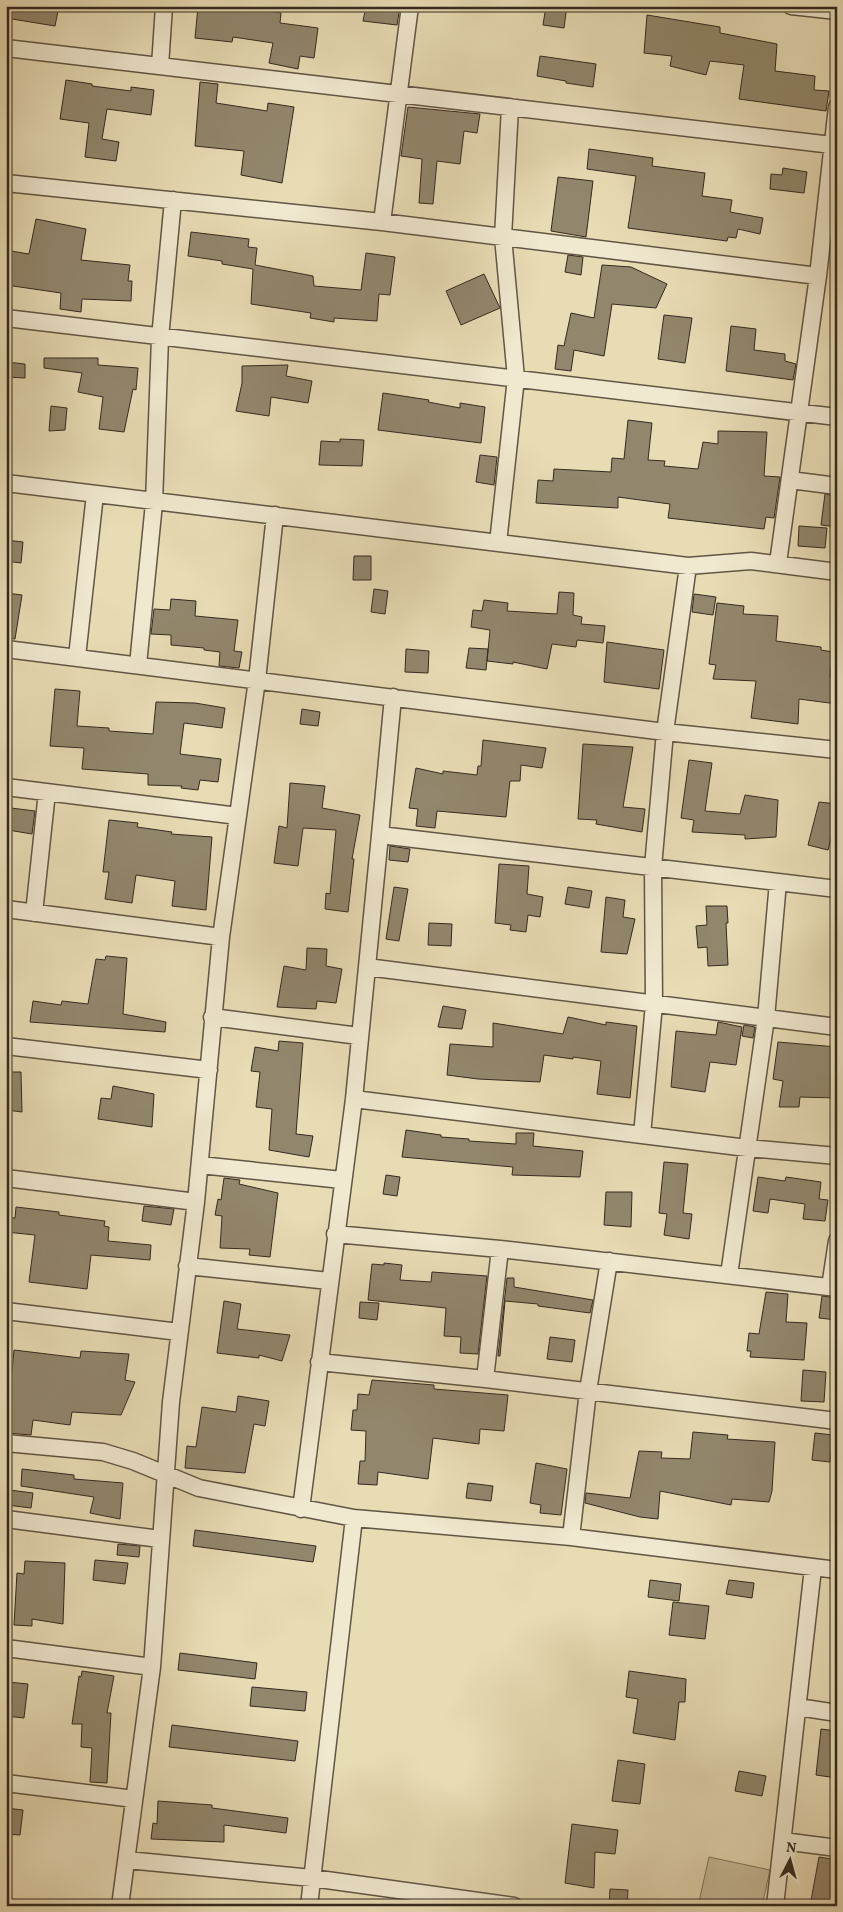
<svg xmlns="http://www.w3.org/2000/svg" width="843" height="1912" font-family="Vollkorn,serif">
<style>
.green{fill:#c9be9c;stroke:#7e745e}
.building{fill:#92876d;stroke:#342a1f}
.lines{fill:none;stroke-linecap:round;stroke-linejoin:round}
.minor-casing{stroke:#615644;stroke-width:19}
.minor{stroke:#f0e8cf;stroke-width:16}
</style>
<rect width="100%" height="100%" fill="#e8dcb5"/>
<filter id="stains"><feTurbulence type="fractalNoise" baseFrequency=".004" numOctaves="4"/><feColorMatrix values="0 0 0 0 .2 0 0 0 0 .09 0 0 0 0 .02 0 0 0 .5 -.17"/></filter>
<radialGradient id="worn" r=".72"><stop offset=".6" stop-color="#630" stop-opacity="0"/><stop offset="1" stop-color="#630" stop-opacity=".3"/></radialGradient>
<path class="green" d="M709,1857L770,1870L762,1906H698Z"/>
<path class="building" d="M6,6H59L55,26L6,18Z
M366,6H400L397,25L363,21Z
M546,6H567L564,28L543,25Z
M198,7L252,11L253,9L281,13L280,23L318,28L314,58L300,56L298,69L269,63L273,43L233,37L232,42L195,38Z
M647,15L720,27V33L777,44L775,71L815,76L814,90L829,91L826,111L739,99L744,65L710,61L706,75L670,66L672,56L644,53Z
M540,56L596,64L593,87L566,83V81L537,76Z
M66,80L92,84V86L131,91V87L154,90L151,115L107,109L102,139L119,142L116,161L85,157L89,123L60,119Z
M200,82L218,84L216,103L267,111L268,103L294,107L282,183L241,175L244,151L195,146Z
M408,107L480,114L477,133L464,131L460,164L437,161L433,204L419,203L422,159L401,156Z
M589,149L653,158L652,166L705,173L702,196L732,200L730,212L763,218L760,234L738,229L736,238L728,237L727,241L628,228L636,176L587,169Z
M783,168L807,172L804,193L770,189L771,174L782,175Z
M558,177L593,181L586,237L551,231Z
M36,219L86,229L81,260L130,265L128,281H132L131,301L82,299L81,312L60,309L61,293L6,285L11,251L29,254Z
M191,232L249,239L248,247L257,248L255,265L313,276L314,286L361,290L366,253L395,257L390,295L379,294L377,321L334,318V322L310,318L311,313L251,304L253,269L222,264V261L188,256Z
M568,255L583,257L581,275L565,272Z
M602,265L631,267L667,284L656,308L612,304L604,356L574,350L571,371L555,369L558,345L564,346L571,313L594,318Z
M484,274L500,308L461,325L446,291Z
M664,315L692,318L685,363L658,359Z
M731,326L756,329L754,350L785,354V361L796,364L793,380L726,371Z
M44,358H98V365L138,368L136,390L133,389L124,432L99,429L103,397L78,392L82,373L44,368Z
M6,362L25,364V378L6,377Z
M288,365L286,376L312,381L308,403L271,397L269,416L236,411L242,383V366Z
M383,393L429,400L428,402L460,408V403L485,407L481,443L378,430Z
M51,406L67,408L65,430L49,431Z
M628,420L652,423L648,460L665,461L664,466L698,469L703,442L718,444V431L767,432L764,476L780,477L774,518L766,517L764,529L668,518L670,504L618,497V508L536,503L538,480L553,481L554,469L611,472L612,458L624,459Z
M340,439L364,440L362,466L319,465L321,441L340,442Z
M480,455L497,457L494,485L476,482Z
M825,494L837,496V527L821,525Z
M799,526L827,528L825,548L798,546Z
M6,540L23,542L21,563L6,561Z
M354,556H371V580H353Z
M374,589L388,591L385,614L371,612Z
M559,592L574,593L573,615L582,617L581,624L605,626L603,643L577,640L576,647L552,644L547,669L513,662V664L487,661L490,630L471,627L473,610L482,611L484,600L508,603L507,611L557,614Z
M6,593L22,595L15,639L6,638Z
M694,594L716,597L713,615L692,612Z
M171,599L196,601L195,616L238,620L234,651L242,652L239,668L219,666L220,652L204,650V648L171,645V635L151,634L154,609L170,610Z
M717,603L744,606L743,614L778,616L776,641L821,647V650L833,652L830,677H837V704L799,699L798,724L751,718L756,681L713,679L716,665L709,664Z
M607,642L664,650L659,689L604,682Z
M469,648L488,649L486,670L466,668Z
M406,649L429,651L428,673L405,672Z
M55,689L80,691L77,726L109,728V731L153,734L156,702L195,703L225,708L222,728L184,723L180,754L221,759L218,782L200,780L198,790L181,788L182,786L148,785V774L82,769L84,748L50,746Z
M302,709L320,712L318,726L300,724Z
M483,740L546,748L542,768L521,765L520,781H510L506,817L437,811L435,828L416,826L418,809L409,808L416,768L443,774V771L477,775L478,766H481Z
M583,744L633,747L623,807L645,809L642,832L596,824L597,820L578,819Z
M689,760L712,763L705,811L740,814L745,795L778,800L776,837L745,839V835L692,832L694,820L681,818Z
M290,783L325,786L322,808L360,815L352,859H354L348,912L325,909L326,893L330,894L336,830L303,828L298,866L274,863L279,826L287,828Z
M819,802L837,804V816L828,850L808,845Z
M11,808L35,811L32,834L8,830Z
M109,820L138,823L137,827L172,832L171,834L212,837L206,910L172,906L175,881L136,875L132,903L105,899L109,872H103Z
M390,846L410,849L408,862L389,860Z
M499,864L529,866L527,894L543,897L540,917L528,915L526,932L510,930L511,925L495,923Z
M394,887L408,889L399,941L386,939Z
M568,887L592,891L589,908L565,904Z
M606,897L625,900L623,917L635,919L627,954L601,952Z
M706,906H727L728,923H726L728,965L708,966L707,947L698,948L696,926L707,925Z
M429,923L452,924L451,946L428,945Z
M307,948L327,949L326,966L342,969L336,1003L317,1001L316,1009L277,1007L284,966L306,970Z
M106,956L127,958L123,1014L166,1022L165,1032L30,1022L33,1001L61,1005L62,1001L88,1004L96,959L105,960Z
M443,1006L466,1010L462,1029L438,1027Z
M568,1017L606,1025V1022L637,1026L630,1098L597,1094L601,1061L573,1057V1059L544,1055L540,1082L478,1079L447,1075L450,1044L493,1047V1023L563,1034Z
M718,1022L742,1027L736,1065L710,1062L705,1092L671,1087L676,1031L716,1035Z
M744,1025L755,1027L753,1038L742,1036Z
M279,1041L303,1043L296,1134L313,1136L309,1157L269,1150L272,1109L256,1107L260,1072L251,1071L255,1047L278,1051Z
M778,1042L837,1047V1098L800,1097L799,1107H779L783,1081L773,1079Z
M6,1072H21L22,1112L6,1110Z
M113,1086L154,1094L152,1127L98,1119L101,1098L111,1099Z
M406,1130L441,1135V1137L469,1139V1141L516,1144V1133H534L533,1146L583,1151L580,1177L512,1175L513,1167L402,1157Z
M664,1162L688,1164L683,1213L692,1214L689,1239L664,1235L667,1214L659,1213Z
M386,1175L400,1177L397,1196L383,1194Z
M758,1177L785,1181L786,1177L821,1182L819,1199L828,1200L825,1221L803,1219L805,1204L770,1199L768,1213L753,1211Z
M224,1178L240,1180L239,1184L278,1193L270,1257L249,1255L250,1249L220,1248L222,1216L215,1215L218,1199L221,1200Z
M606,1192H632L631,1227L604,1225Z
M144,1206L174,1209L171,1225L142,1221Z
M16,1207L59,1212V1215L105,1221L104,1226L109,1227L108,1241L151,1245L150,1260L91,1255L87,1289L29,1282L35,1235L6,1232V1217L15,1218Z
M384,1263L402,1265L400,1280L431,1282L432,1272L487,1276L478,1354L460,1353L461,1337L444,1336L446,1308L368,1300L372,1264L384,1265Z
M507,1278H514V1287L593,1300L590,1313L538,1306V1304L505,1301L500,1356H498Z
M766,1292L788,1294L786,1322L807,1323L804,1360L750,1357L751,1351H747L749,1333L759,1334Z
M822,1296L837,1298V1320L819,1318Z
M224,1301L241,1304L237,1329L290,1335L282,1361L259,1355V1358L217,1353Z
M360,1302L379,1303L377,1320L359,1318Z
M550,1337L575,1340L572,1362L547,1359Z
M14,1350L80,1358L81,1351L129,1354L125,1380L135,1382L121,1415L72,1412L70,1425L33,1420L31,1435L6,1433Z
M803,1370L826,1372L824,1402L801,1401Z
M372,1380L434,1385V1389L508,1395L504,1431L480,1429L479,1444L433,1438L428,1479L378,1472L377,1485L358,1484L360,1461H365L366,1431L351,1430L353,1410H357L358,1394L369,1395Z
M238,1396L269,1401L265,1426L254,1424L245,1473L185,1468L187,1446L196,1447L202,1407L236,1412Z
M693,1432L728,1435L727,1439L775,1442L772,1491L769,1502L732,1499L731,1505L660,1491L658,1519L640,1517L585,1503L586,1493L630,1498L639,1451L662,1452L661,1458L690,1459Z
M815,1433L833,1435L830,1462L812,1460Z
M536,1463L567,1469L561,1515L540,1513L541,1505L530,1503Z
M22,1469L74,1475V1479L123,1483L120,1519L90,1513L94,1497L21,1486Z
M468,1483L493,1486L491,1501L466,1498Z
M9,1490L33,1493L31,1508L7,1505Z
M195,1530L316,1546L313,1562L193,1546Z
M118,1544L140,1546L139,1557L117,1555Z
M95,1560L128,1563L125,1584L93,1580Z
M25,1561L65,1563L63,1624L32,1619V1626L14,1625L17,1573L24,1574Z
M650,1580L681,1584L679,1601L648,1597Z
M729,1580L754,1583L752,1598L726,1594Z
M673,1602L709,1606L705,1639L669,1635Z
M180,1653L257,1663L255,1679L178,1670Z
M82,1671L114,1676L107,1713H111L107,1783L90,1782L92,1748L81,1747L82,1724H72L79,1676L81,1677Z
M629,1671L686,1679L685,1702H679L675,1740L633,1733L638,1699L626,1697Z
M8,1682L28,1684L24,1718L6,1716Z
M252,1687L307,1692L305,1711L250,1706Z
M172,1725L298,1741L295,1761L169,1747Z
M821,1729L837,1731V1778L816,1775Z
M618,1760L645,1764L640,1804L612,1801Z
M739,1771L766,1776L762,1796L735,1791Z
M158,1801L212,1805V1808L288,1818L286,1833L224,1825V1842L151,1839L153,1823L157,1824Z
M6,1808L23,1810L20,1835L6,1834Z
M572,1824L618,1830L615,1854L595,1852L594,1888L565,1883Z
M819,1857L837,1860V1906H810Z
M610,1889L628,1890L627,1906H609Z"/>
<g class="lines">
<g class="minor-casing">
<path id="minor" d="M791,6L837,11
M6,48L832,145
M160,66L164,6
M6,183L382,222L818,276
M382,222L410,6
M6,318L837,417
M790,480L837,486
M6,483L688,566L751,561L837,572
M498,543L516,378L503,237L510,107
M778,563L818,276L837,107
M6,649L665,732L837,750
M77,657L95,494
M138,665L154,503L160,338L173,200
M393,697L380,835L837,889
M6,787L238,816
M6,909L221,937
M34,913L47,792
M367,967L837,1027
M212,1017L359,1036
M6,1046L209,1070
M354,1099L642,1135L654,1004L653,867L665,732L688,566
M642,1135L747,1148L837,1156
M200,1165L342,1180
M6,1178L196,1202
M335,1234L500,1249L837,1288
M187,1266L329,1281
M729,1275L766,1018L778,882
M830,1287L837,1241
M6,1311L179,1332
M319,1362L485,1379L837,1421
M485,1379L500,1249
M6,1443L103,1452L133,1461L199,1488L354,1518L571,1537L837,1570
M301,1509L354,1099L380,835
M6,1519L160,1539
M571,1537L588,1391L609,1261
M6,1648L152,1667
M798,1707L837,1713
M6,1783L134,1799
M783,1841L837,1848
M127,1860L312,1878L514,1906
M120,1906L152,1667L171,1402L196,1202L221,937L257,680L275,515
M309,1906L354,1518
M775,1906L813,1568"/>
</g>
<use href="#minor" class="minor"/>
</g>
<rect width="843" height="1912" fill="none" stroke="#e8dcb5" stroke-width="25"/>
<rect x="8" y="8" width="828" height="1897" fill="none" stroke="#342a1f" stroke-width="2.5"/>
<rect x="12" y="12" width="818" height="1887" fill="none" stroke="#342a1f"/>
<g transform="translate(790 1860) rotate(6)" stroke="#f0e8cf" stroke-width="4" paint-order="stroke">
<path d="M0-4L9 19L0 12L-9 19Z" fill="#342a1f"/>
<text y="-8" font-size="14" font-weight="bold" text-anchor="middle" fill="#342a1f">N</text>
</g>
<rect width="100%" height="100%" filter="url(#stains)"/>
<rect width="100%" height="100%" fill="url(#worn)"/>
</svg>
